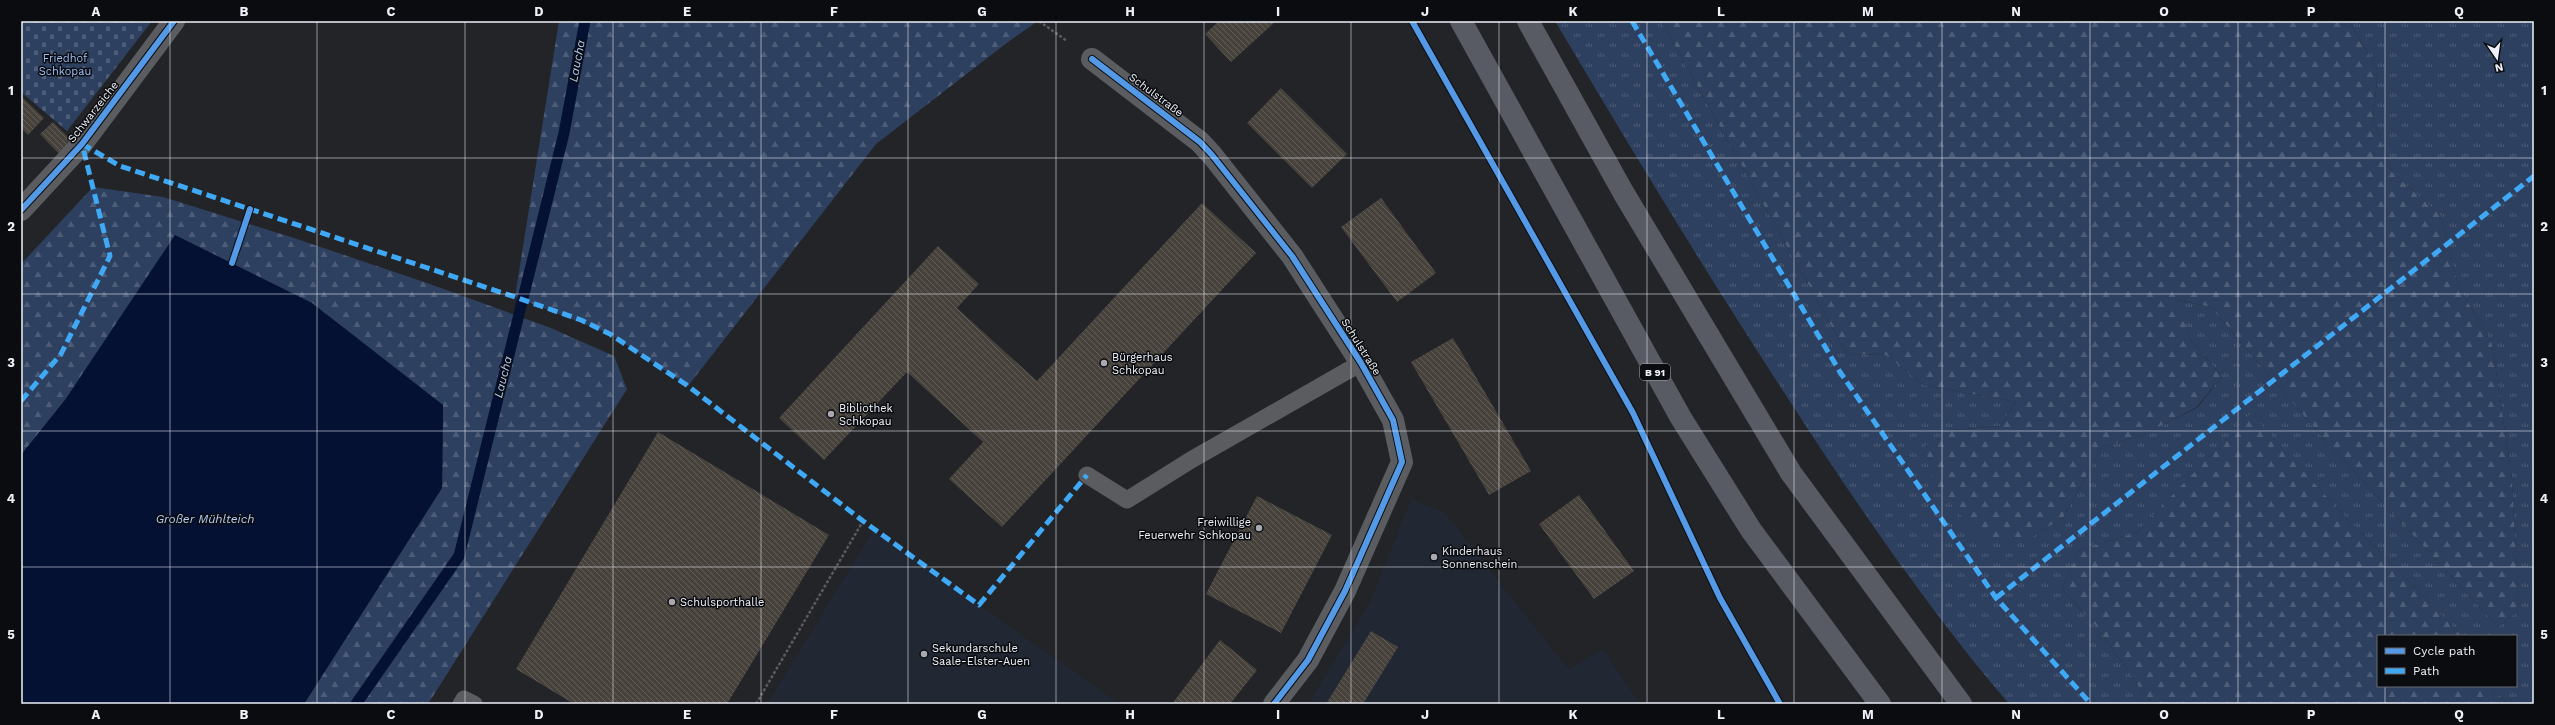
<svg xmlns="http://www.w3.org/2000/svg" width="2555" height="725" font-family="'Work Sans',sans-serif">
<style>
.built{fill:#212733}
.grass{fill:url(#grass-tufts)}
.forest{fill:url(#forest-firs)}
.cemetery{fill:url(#cemetery-stones)}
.water{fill:#041133}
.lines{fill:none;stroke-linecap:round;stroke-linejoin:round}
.stream{stroke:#041133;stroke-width:11}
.building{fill:url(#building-back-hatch)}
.path{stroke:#595b5e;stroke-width:2.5;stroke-dasharray:3 2;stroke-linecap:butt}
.lane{stroke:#5a5c5f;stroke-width:17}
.street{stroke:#5a5c5f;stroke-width:22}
.highway{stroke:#585b64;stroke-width:22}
.quiet{stroke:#3fa9f5;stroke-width:5;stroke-dasharray:10 5;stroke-linecap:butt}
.cycleway-casing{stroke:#0a0c10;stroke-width:8}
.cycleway{stroke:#5399e6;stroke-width:6}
.grid{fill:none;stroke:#eef1f7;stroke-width:1;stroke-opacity:0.55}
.poi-dot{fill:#a7a9af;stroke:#0a0c10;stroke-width:1.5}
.labels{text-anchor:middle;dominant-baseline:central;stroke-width:3;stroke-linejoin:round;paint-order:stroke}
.shield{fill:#0a0c10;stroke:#aaacb2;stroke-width:1}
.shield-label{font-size:10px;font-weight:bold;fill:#eef1f7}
.park-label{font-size:11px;fill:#a0bff6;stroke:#0a0c10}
.street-label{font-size:11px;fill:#eef1f7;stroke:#0a0c10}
.poi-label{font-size:11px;fill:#eef1f7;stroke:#0a0c10;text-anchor:start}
.water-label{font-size:12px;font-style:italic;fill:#b4ccf5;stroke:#0a0c10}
.neatline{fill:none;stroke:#eef1f7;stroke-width:1.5}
.grid-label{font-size:13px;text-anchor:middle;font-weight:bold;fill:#eef1f7}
</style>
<defs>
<pattern id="grass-tufts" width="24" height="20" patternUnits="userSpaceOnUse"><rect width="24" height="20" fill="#2e405f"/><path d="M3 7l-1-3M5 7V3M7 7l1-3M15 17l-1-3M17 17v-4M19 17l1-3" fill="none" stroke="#4d5c77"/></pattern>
<pattern id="forest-firs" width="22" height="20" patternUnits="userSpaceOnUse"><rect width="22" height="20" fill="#2e405f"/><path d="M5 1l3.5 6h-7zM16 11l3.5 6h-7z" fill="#4d5c77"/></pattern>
<pattern id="cemetery-stones" width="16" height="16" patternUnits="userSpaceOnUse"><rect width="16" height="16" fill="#2e405f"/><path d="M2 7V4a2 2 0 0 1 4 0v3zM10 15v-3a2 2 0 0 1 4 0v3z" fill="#4d5c77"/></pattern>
<pattern id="building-back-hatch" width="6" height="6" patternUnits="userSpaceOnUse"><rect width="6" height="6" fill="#47423c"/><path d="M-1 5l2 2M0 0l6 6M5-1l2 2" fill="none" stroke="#625e59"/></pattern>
</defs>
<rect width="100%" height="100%" fill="#222428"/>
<path class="built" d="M1411,499L1445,513L1568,669L1603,649L1640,704H1308L1370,602Z
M874,529L979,605L1120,704H767Z"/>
<path class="grass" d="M1555,21H1661L1847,354L1886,355L1924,385L2016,402L2000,426L1951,430L2028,539L2063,518L2102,447L2143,435L2198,407L2222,376L2190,340L2177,300L2211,307L2316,430L2498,627L2519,610L2512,478L2492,344L2458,285L2441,216L2392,172L2373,119L2378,71L2349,21H2534V704H2508L2490,686H2516V636H2462L2336,507L2251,414L2136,533L2079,550L2062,589L2095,625L2152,704H2009C1928,609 1857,505 1789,400C1708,276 1631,149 1555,21Z"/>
<path class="forest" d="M559,21H1038L1004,45L876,144L688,386L610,334L515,297Z
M1661,21H2349L2378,71L2373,119L2392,172L2441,216L2458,285L2492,344L2512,478L2519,610L2498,627L2316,430L2211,307L2178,300L2190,340L2222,376L2197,407L2143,435L2102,447L2063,518L2028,539L1980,537L1935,486L1925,446L1951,430L2000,426L2016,402L1924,385L1886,355L1847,354Z
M93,187L163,197L291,237L427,283L551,328L614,356L627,389L428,704H304L442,488L443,405L65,400L21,455V264Z
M2251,413L2336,507L2462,636H2378V686H2490L2508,704H2152L2095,625L2062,589L2079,550L2136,533Z"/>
<path class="cemetery" d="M21,21H152L67,131L21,92Z"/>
<path class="water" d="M175,235L312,303L443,405L442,488L304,704H21V455L65,400Z"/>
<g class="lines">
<path class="stream" d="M356,704L459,556L564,133L585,21"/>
</g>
<path class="building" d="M1219,21H1276L1231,62L1205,34Z
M1281,88L1347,154L1312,188L1247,123Z
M21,96L44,118L28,135L21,128Z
M53,122L72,141L59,154L40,134Z
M1381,198L1436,273L1397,302L1341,227Z
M1202,203L1256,253L1002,527L949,479L983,442L907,372L824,460L779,418L938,246L979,284L957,308L1037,381Z
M1453,338L1531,471L1489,495L1411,362Z
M658,432L829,535L727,704H574L516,669Z
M1579,495L1634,571L1594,599L1539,524Z
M1257,496L1332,535L1281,633L1206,594Z
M1371,631L1398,647L1363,704H1326Z
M1220,640L1257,670L1230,704H1172Z"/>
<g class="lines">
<path class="path" d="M1039,21L1067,41
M756,704L863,521"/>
<path class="lane" d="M1087,475L1127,500L1191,460L1361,363
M461,704L464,699L474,704"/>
<path class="street" d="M1092,59L1200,142L1212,155L1292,256L1361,363L1393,420L1402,462L1345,591L1308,660L1274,704
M21,210L82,144L174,21"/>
<path class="highway" d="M1461,21L1681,418L1751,530L1880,704
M1528,21L1623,192L1791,473L1961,704"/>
<path class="quiet" d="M1632,21L1840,372L1996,598L2091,704
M82,144L120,166L515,297L581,320L610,334L688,386L863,521L979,605L1087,475
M21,401L61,354L110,256L82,144
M1996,598L2534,176"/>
<g class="cycleway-casing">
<path id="cycleway" d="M1412,21L1633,413L1720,598L1780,704
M1092,59L1200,142L1212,155L1292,256L1361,363L1393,420L1402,462L1345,591L1308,660L1274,704
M21,210L82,144L174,21
M232,263L250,209"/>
</g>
<use href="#cycleway" class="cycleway"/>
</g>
<path class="grid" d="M170,21V704M317,21V704M465,21V704M613,21V704M761,21V704M908,21V704M1056,21V704M1204,21V704M1351,21V704M1499,21V704M1647,21V704M1794,21V704M1942,21V704M2090,21V704M2238,21V704M2385,21V636M21,158H2534M21,294H2534M21,431H2534M21,567H2534M2385,686V704"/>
<g class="poi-dot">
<circle cx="1104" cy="363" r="4"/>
<circle cx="831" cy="414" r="4"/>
<circle cx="1259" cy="528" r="4"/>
<circle cx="1434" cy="557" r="4"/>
<circle cx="672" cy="602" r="4"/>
<circle cx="924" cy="654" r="4"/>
</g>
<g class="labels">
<rect class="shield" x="1640" y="364" width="30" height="16" rx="3"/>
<g class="shield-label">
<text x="1655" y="372">B 91</text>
</g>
<g class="park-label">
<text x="65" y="58">Friedhof<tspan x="65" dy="13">Schkopau</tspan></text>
</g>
<g class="street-label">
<text transform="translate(1156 95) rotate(37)">Schulstraße</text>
<text transform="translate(93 112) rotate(-52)">Schwarzeiche</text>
<text transform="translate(1361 347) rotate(58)">Schulstraße</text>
</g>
<g class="poi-label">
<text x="1112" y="357">Bürgerhaus<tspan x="1112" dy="13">Schkopau</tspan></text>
<text x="839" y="408">Bibliothek<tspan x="839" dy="13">Schkopau</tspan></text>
<text x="1251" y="522" text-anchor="end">Freiwillige<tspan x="1251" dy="13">Feuerwehr Schkopau</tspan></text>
<text x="1442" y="551">Kinderhaus<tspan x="1442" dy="13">Sonnenschein</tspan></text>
<text x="680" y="602">Schulsporthalle</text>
<text x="932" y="648">Sekundarschule<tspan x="932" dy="13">Saale-Elster-Auen</tspan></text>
</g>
<g class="water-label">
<text transform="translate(577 61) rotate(-79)">Laucha</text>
<text transform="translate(503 377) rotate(-76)">Laucha</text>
<text x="205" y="519">Großer Mühlteich</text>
</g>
</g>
<rect width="2555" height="725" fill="none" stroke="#0a0c10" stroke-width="44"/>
<rect x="2377" y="635" width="140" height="52" fill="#0a0c10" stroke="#65686c"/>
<rect x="2385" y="648" width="20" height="6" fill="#5399e6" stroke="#65686c"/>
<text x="2413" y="655" font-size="12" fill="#eef1f7">Cycle path</text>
<rect x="2385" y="668" width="20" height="6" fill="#3fa9f5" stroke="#65686c"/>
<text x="2413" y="675" font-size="12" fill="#eef1f7">Path</text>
<g transform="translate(2497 58) rotate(167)" stroke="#0a0c10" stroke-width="3" paint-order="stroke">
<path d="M0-3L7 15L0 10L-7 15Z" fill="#eef1f7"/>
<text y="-6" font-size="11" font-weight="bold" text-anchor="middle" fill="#eef1f7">N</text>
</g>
<rect x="22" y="22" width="2511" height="681" class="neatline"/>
<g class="grid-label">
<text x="96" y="16">A</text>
<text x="244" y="16">B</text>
<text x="391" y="16">C</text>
<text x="539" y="16">D</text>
<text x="687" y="16">E</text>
<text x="834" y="16">F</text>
<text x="982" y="16">G</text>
<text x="1130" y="16">H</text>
<text x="1278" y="16">I</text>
<text x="1425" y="16">J</text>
<text x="1573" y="16">K</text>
<text x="1721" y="16">L</text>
<text x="1868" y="16">M</text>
<text x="2016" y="16">N</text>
<text x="2164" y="16">O</text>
<text x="2311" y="16">P</text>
<text x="2459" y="16">Q</text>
<text x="11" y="95">1</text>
<text x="2544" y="95">1</text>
<text x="11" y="231">2</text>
<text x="2544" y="231">2</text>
<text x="11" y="367">3</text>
<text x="2544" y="367">3</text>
<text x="11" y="503">4</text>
<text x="2544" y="503">4</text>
<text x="11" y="639">5</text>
<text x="2544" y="639">5</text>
<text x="96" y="719">A</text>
<text x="244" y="719">B</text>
<text x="391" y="719">C</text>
<text x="539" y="719">D</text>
<text x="687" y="719">E</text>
<text x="834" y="719">F</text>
<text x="982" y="719">G</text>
<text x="1130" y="719">H</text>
<text x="1278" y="719">I</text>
<text x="1425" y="719">J</text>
<text x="1573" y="719">K</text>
<text x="1721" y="719">L</text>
<text x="1868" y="719">M</text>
<text x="2016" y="719">N</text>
<text x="2164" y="719">O</text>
<text x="2311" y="719">P</text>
<text x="2459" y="719">Q</text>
</g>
</svg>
